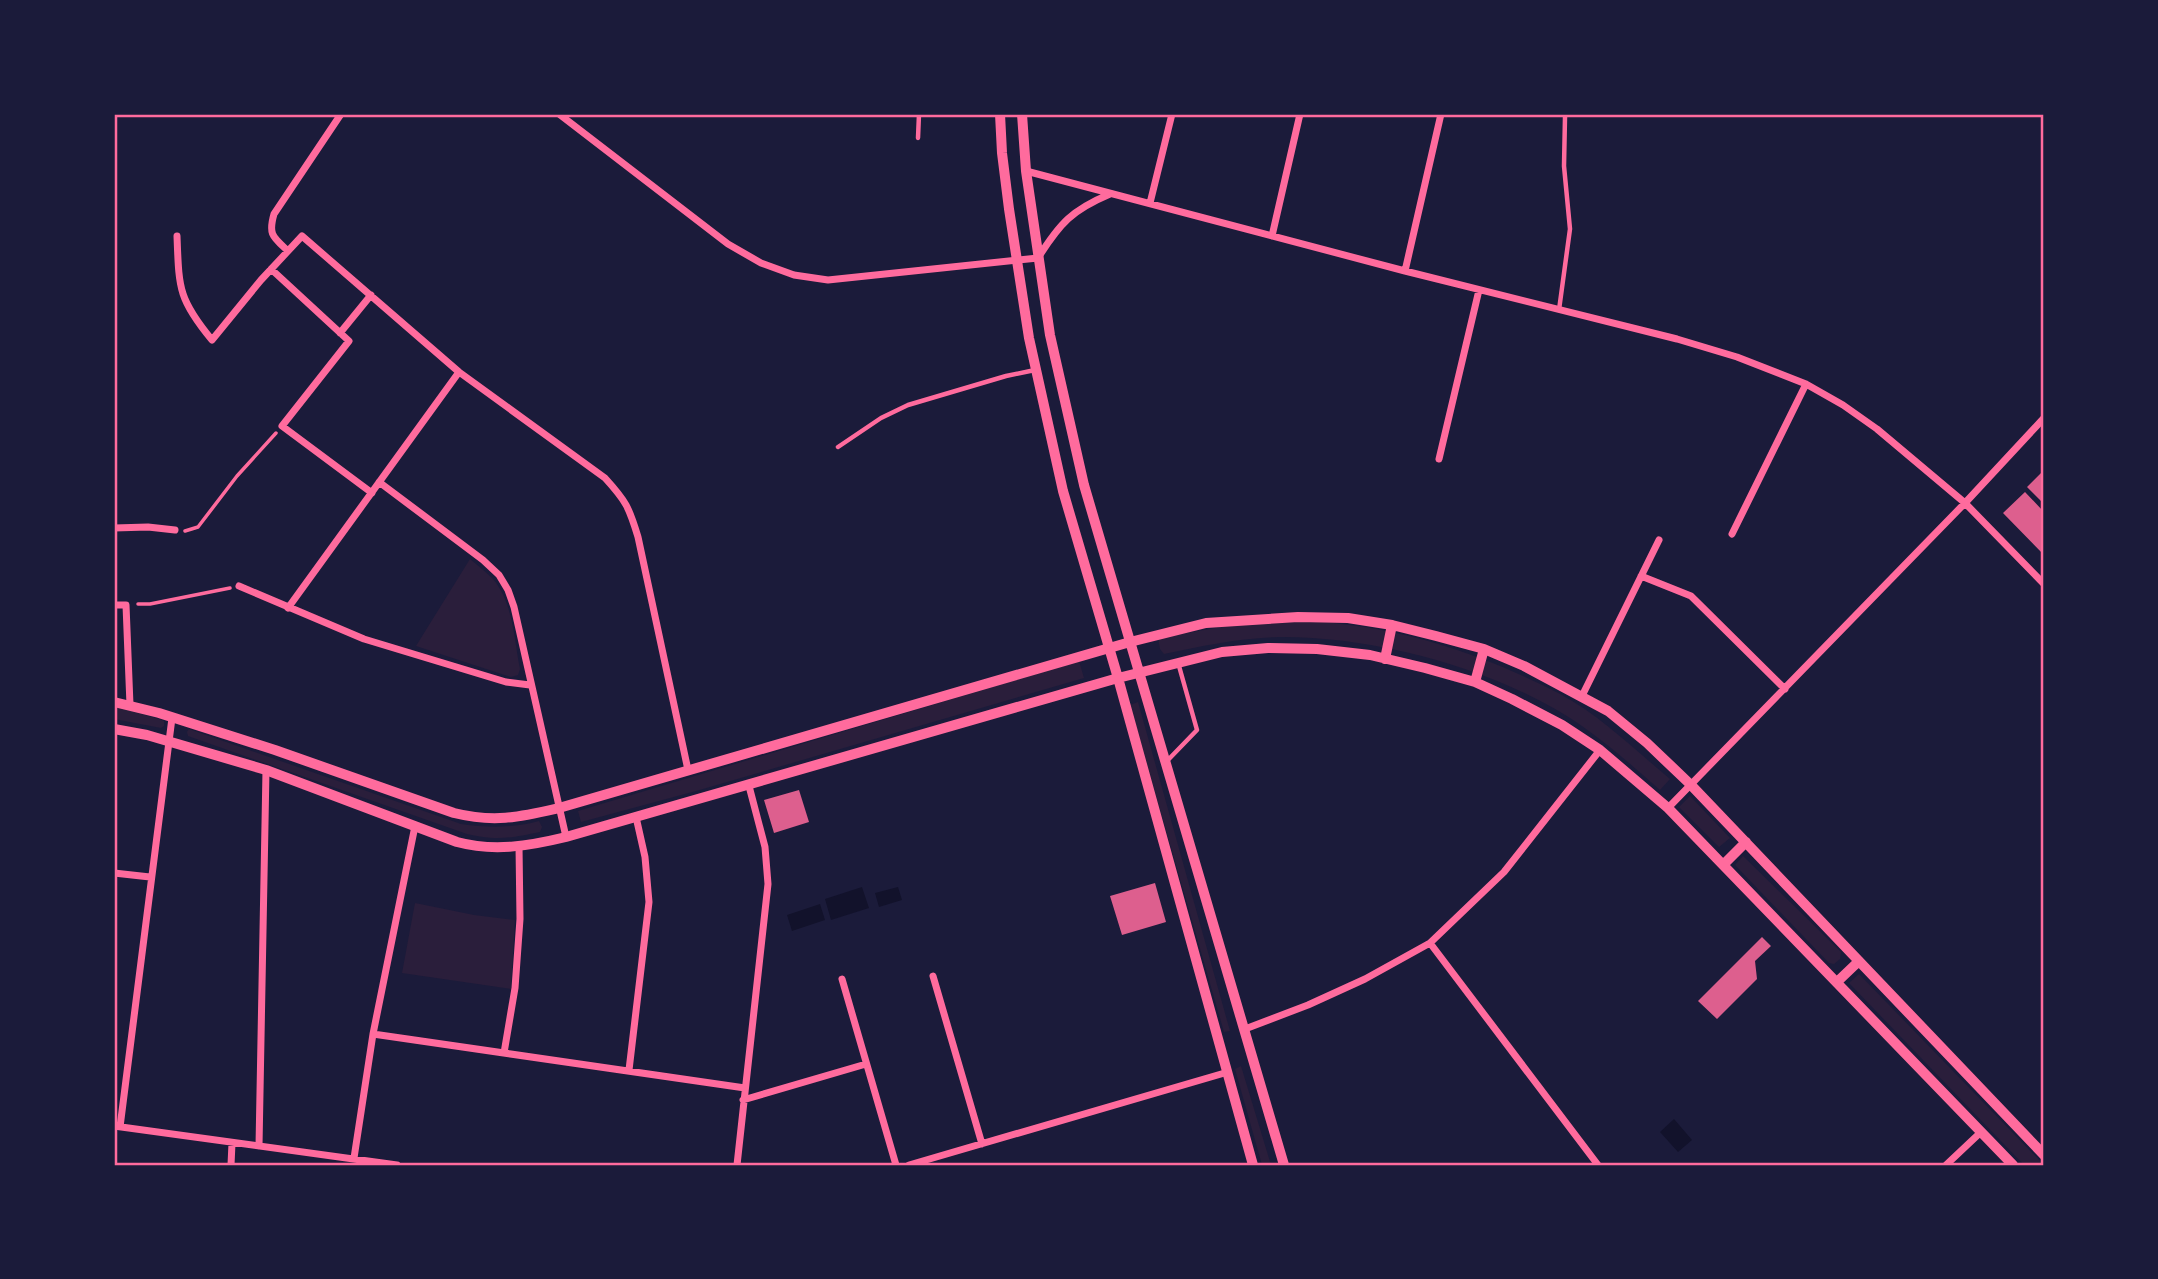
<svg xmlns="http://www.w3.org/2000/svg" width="2158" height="1279" font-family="Rubik,sans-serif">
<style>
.green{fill:#2a1e3b}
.water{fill:#12122b}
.building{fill:#dd5f8e}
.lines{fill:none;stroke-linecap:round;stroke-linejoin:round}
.path{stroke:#ff6b9d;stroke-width:3.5}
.service{stroke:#ff6b9d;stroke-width:4.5}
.minor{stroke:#ff6b9d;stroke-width:7}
.secondary{stroke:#ff6b9d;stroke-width:10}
.neatline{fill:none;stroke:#ff6b9d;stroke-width:2.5}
</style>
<rect width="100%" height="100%" fill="#1b1b3a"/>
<path class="green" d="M470,559C477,565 485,571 492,578C513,601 514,639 520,669L518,675L511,677L416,646Z
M1282,621C1302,622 1322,621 1341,624C1417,632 1493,659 1560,694C1601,716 1635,750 1670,779L1660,790C1635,768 1609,745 1582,726C1502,670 1376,636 1279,637C1240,638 1202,646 1164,654L1160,649L1158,638L1227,626Z
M1079,661L1084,678L696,791L581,822L578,811Z
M1138,702L1230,1031L1224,1032L1130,705Z
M114,706L159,719L164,721V726L161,728L114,719Z
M189,729L461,824C489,828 512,828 539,821L542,827L540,832C510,838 497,841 467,834L188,736L187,732Z
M1690,796L1730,838L1719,847L1679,807Z
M1743,856L1841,952L1840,959L1834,964L1829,963L1735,865Z
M415,903L474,915L515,920L511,989L402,973Z
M1859,974L2044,1165H2024L1849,983Z
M1241,1066L1271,1165H1262L1235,1069Z"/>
<path class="water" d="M862,887L869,908L831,920L825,899Z
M898,887L902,900L879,907L875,893Z
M820,904L825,920L792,931L787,915Z
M1674,1119L1692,1140L1678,1152L1660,1132Z"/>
<path class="building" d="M2044,470V504L2027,487Z
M2025,492L2044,512V555L2003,513Z
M799,790L809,822L774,833L764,800Z
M1155,883L1166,922L1122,935L1110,896Z
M1762,937L1771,946L1755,961L1757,979L1717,1019L1698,1001Z"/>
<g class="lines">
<path class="path" d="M185,531L198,527L237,476L276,433
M138,604H150L230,588"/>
<path class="service" d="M918,138L919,114
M1559,310L1570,229L1564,166L1565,117
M838,447L881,418L908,405L1006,376L1035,370
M1167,761L1197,730L1179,666"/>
<path class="minor" d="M559,114L728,244L761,263L794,275L828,280L1038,258C1060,223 1072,210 1110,194
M1026,171L1405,271L1677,339L1737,357L1806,384L1843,405L1877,429L1965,503L2044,584
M1150,203L1172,114
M177,236C179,288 178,299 212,340L261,280L302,236L459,372L605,478C626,501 629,507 638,537L688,770
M1272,236L1300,114
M288,251C273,237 268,235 274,214L341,114
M271,269L349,341L282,426L372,493
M1405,271L1441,114
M340,333L371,295
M1439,459L1479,290
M379,482L483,560L499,575L508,590L514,607L566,837
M114,528L148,527L175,530
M1732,534L1806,384
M1641,576L1691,596L1785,689
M239,586L364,639L506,682L530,685
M114,605H126L130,705
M288,608L459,372
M1582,696L1659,540
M1668,808L1965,503L2044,418
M114,873L150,877
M1430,943L1598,1165
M933,976L982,1144
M842,979L896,1165
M1245,1029L1308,1005L1365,979L1430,943L1504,872L1600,750
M373,1034L745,1088
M504,1053L515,988L520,919L519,846
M629,1070L649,902L645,857L636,817
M743,1100L866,1064
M114,1126L397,1165
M120,1127L172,718
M259,1146L266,770
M354,1158L373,1034L415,826
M231,1165L232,1143
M737,1165L768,884L765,847L749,786
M909,1165L1228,1072
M1946,1165L1981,1132"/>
<path class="secondary" d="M1000,114L1002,153L1009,209L1029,338L1063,491L1118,678L1253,1165
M1022,114L1026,171L1050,335L1084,485L1284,1165
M1385,659L1392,625
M1475,682L1484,649
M114,702L159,713L275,750L454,813C495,823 519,817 559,808L1130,642L1206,623L1298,617L1348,618L1392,625L1436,636L1484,649L1524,666L1608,711L1647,743L1691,785L2044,1155
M114,729L147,735L266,770L457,842C494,852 529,846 566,837L1118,678L1222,652L1268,648L1317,649L1370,655L1425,668L1475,682L1512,699L1562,725L1600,750L1668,808L2013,1165
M1723,865L1746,842
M1837,982L1859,961"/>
</g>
<rect width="2158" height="1279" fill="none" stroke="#1b1b3a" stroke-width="231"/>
<rect x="116" y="116" width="1926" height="1048" class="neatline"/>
</svg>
